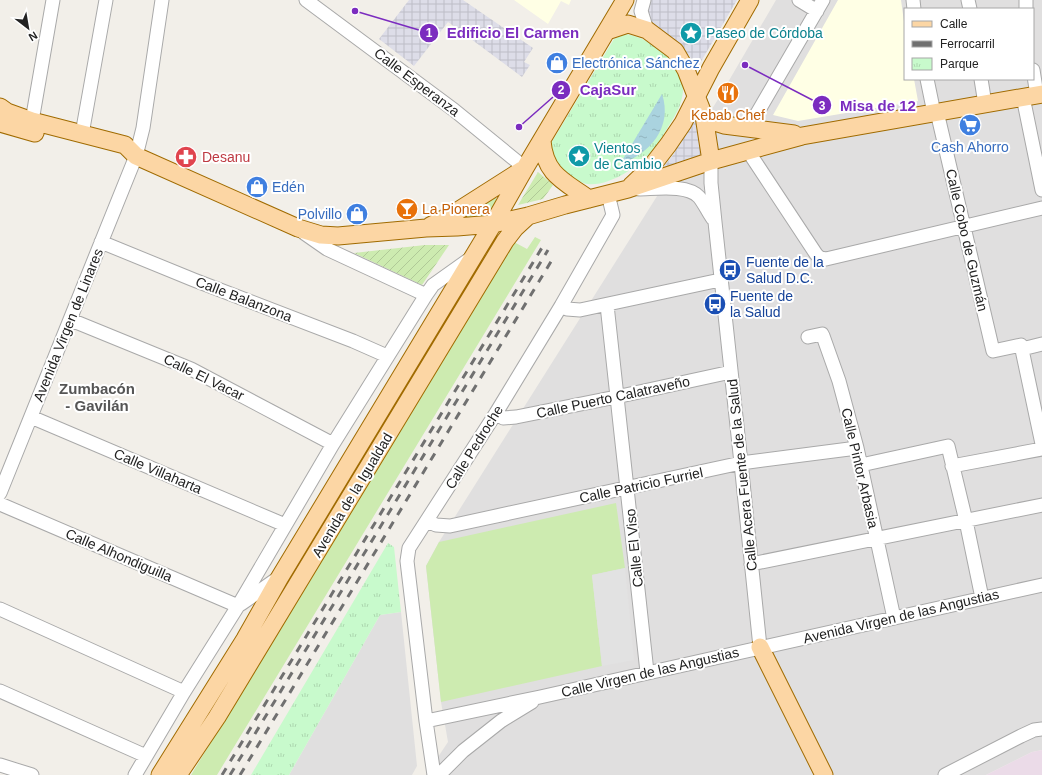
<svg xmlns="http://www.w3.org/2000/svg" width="1042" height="775" font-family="Arial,sans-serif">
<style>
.residential{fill:#e0dfdf;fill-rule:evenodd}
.industrial{fill:#ebdbe8}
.education{fill:#ffffe5}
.grass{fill:#cdebb0}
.park{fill:url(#park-tufts)}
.garden{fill:url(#garden-furrows)}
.parking{fill:#e2e2e2}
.plaza{fill:url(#plaza-grid)}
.water{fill:url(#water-ripples)}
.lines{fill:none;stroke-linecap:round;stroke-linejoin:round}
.minor-casing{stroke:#a9a9a9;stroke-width:15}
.major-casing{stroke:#a06b00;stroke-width:19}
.minor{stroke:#fff;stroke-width:13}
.major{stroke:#fcd6a4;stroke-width:17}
.rail{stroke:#707070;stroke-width:3;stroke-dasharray:8 8;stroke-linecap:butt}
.labels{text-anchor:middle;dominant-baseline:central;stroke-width:4;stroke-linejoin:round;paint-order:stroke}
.culture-label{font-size:14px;fill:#0d838f;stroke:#fff;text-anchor:start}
.shop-label{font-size:14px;fill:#366cbe;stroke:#fff;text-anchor:start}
.street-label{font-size:14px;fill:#222;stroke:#fff}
.food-label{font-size:14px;fill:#c56008;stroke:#fff}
.health-label{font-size:14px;fill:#be3a42;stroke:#fff;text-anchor:start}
.transit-label{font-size:14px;fill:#164399;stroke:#fff;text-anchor:start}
.neighbourhood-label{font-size:15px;font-weight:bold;fill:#555;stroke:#fff}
.leader{fill:none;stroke:#7b2cbf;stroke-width:1.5}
.callout-dot{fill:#7b2cbf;stroke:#fff;stroke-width:1.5}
.mark-label{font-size:12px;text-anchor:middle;font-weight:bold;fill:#fff}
.callout-label{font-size:15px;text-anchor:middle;font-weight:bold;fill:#7b2cbf;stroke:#fff;stroke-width:4;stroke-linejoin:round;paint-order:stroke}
</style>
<defs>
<pattern id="park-tufts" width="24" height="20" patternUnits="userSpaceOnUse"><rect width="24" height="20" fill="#c8facc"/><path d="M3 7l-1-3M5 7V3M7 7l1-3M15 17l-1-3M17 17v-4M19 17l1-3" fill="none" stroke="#acd6af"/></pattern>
<pattern id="garden-furrows" width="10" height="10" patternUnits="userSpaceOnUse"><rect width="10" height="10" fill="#cdebb0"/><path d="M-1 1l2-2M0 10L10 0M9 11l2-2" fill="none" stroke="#b0c997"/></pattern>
<pattern id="plaza-grid" width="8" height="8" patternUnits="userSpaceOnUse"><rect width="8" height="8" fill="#dddde8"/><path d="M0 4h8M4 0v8" fill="none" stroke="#bdbdc7"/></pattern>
<pattern id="water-ripples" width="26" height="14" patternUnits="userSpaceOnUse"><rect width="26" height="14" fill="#aad3df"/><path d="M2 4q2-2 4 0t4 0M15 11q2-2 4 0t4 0" fill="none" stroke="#92b5bf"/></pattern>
</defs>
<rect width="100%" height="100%" fill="#f2efe9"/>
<path class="residential" d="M776,0H1042V750L1032,752L986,775H426L448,742L441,702L426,566L439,542L717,101ZM905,9H1033V79H905Z
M401,612L417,766L412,775H289L380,615Z"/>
<path class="industrial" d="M1042,750V775H986L1032,752Z"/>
<path class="education" d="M514,0H571L569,5L561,1L548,24Z
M838,0H901L905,29V79H914L918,101L798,121L773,115Z"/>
<path class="grass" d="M495,196L497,200L486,217L466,219L462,214Z
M535,237L541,240L217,775H191L514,242L527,249Z
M616,503L625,568L592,575L602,666L441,702L426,566L439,542Z"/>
<path class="park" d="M625,34C640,36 651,43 663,52C674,61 683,77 683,91C682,105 675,116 668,127C663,135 659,143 653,150C640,166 609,187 587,184C582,183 575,179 571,176C556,167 552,163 550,145L614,39Z
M388,543L394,547L401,612L380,615L289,775H251Z"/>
<path class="garden" d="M538,172L553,185L543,199L518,205Z
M425,245H449L422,285L354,253Z"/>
<path class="parking" d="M625,568L634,660L602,666L592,575Z"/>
<path class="plaza" d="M409,0H463L533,48L524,62L530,65L522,77L448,22L414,66L379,39Z
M648,0H737L699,65L694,62L681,46L656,28L649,18L646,9Z
M697,113L703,158L648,179L665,165L673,155Z"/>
<path class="water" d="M662,94C673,127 650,154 620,164Z"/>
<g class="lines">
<g class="minor-casing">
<path id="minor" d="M306,0L454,110L525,168
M644,0L641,11L647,30
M799,0L817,11
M913,0L914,9
M968,0L970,9
M1026,9V0
M1033,70L1037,95
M927,79L934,113
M981,79L985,104
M1023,97L1042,190
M937,112L993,351L1021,345L1042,444
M32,121L53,0
M748,129L823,0
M82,134L106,0
M748,151L816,254L820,258L826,259L1042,208
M711,161V183L715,222L741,463L760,647
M638,189C655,189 687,184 699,197C704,203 708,212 713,219
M304,233L327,249L426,295
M101,242L194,280L353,341L387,356
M607,305L647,672
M561,306L567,309L580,310L720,280
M71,320L191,369L333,444
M808,337L822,334L823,336L839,381L857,448L894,618
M1022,349L1042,344
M496,413L503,418L516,417L616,397L731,372
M31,417L285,525
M861,465L948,446L966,521L982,598
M952,466L1042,449
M0,493L136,156L143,128L162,0
M0,504L238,606
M427,521L436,525L450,526L741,463L857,448
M751,564L1042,505
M241,604L278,578
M0,609L184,692
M0,691L146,756
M426,721L540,697L1042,585
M0,765L32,775
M135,775L184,692L238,606L333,444L426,295L433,285L471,258
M434,775L426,721L407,561L409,548L496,413L561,306L613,215L608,194
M439,775L463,751L501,721L532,702
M945,775L1021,736L1034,730L1042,729"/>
</g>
<g class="major-casing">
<path id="major" d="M607,31L628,24L647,30L675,51L686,70L704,116L711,161
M0,107L7,112L32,121L125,145L136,156L298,228L321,235L338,236L426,228L457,227L493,224L528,216L565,205L628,189L711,161L802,136L1042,94
M705,119L724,125L794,134
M0,123L35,133
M542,141C545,175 564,181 589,199
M631,186L651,167L668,145L683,123L711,68L750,0
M430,226L453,214L522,170
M760,647L824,775
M160,775L245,639L280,577L493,224L525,168L625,0
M178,775L217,717L505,241L515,228L528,216"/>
</g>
<use href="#minor" class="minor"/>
<use href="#major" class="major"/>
<path class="rail" d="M222,775L543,246
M230,775L548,250
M240,775L555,255"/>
</g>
<defs>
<g id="sight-disc" transform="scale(1.15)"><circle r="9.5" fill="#0f9aa8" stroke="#fff"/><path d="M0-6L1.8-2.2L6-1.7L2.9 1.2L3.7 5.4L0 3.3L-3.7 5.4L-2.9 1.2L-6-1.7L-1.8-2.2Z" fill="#fff"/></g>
<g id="shop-disc" transform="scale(1.15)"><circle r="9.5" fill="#3f7fe0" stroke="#fff"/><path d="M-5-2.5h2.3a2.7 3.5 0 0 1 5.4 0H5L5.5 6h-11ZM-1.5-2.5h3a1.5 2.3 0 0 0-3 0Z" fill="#fff"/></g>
<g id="restaurant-disc" transform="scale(1.15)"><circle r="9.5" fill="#e8710a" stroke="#fff"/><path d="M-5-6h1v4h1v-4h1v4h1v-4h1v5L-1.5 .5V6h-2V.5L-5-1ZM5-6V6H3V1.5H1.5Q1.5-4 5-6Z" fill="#fff"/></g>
<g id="supermarket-disc" transform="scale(1.15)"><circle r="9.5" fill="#3f7fe0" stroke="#fff"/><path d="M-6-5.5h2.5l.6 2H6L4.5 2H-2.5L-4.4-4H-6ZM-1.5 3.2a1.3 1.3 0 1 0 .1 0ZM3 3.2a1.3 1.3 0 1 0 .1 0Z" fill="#fff"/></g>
<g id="pharmacy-disc" transform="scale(1.15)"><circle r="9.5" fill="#e0444e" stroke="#fff"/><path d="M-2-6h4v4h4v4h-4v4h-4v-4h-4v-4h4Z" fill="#fff"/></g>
<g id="bar-disc" transform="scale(1.15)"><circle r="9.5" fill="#e8710a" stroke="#fff"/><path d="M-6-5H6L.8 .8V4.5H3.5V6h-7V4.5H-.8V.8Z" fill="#fff"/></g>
<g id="bus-disc" transform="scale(1.15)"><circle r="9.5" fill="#1a4fb4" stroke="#fff"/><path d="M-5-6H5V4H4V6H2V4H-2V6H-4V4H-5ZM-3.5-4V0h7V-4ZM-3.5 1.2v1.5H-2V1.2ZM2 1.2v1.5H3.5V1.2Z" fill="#fff"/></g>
</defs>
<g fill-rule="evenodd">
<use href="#sight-disc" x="691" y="33"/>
<use href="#shop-disc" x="557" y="63"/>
<use href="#restaurant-disc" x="728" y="93"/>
<use href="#supermarket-disc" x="970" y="125"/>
<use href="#sight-disc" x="579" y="156"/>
<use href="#pharmacy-disc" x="186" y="157"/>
<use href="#shop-disc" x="257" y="187"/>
<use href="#bar-disc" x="407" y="209"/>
<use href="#shop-disc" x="357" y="214"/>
<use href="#bus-disc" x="730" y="270"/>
<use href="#bus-disc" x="715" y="304"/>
</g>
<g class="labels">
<g class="culture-label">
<text x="706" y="33">Paseo de Córdoba</text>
<text x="594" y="148">Vientos<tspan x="594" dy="16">de Cambio</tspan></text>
</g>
<g class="shop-label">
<text x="572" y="63">Electrónica Sánchez</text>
<text x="970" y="147" text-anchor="middle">Cash Ahorro</text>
<text x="272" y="187">Edén</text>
<text x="342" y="214" text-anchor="end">Polvillo</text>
</g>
<g class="street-label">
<text transform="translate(417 82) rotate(37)">Calle Esperanza</text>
<text transform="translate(967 240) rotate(77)">Calle Cobo de Guzmán</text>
<text transform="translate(244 299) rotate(21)">Calle Balanzona</text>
<text transform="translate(68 325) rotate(-68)">Avenida Virgen de Linares</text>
<text transform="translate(204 377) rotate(26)">Calle El Vacar</text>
<text transform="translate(613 397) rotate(-12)">Calle Puerto Calatraveño</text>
<text transform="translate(474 447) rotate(-58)">Calle Pedroche</text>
<text transform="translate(860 468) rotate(77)">Calle Pintor Arbasia</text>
<text transform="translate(158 471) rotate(23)">Calle Villaharta</text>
<text transform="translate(742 475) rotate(-96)">Calle Acera Fuente de la Salud</text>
<text transform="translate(641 485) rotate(-12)">Calle Patricio Furriel</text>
<text transform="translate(352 495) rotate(-59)">Avenida de la Igualdad</text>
<text transform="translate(634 548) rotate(-96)">Calle El Viso</text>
<text transform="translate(119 555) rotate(23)">Calle Alhondiguilla</text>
<text transform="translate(901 616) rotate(-13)">Avenida Virgen de las Angustias</text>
<text transform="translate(650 672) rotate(-13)">Calle Virgen de las Angustias</text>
</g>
<g class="food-label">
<text x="728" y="115">Kebab Chef</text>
<text x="422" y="209" text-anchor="start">La Pionera</text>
</g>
<g class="health-label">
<text x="202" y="157">Desanu</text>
</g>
<g class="transit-label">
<text x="746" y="262">Fuente de la<tspan x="746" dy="16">Salud D.C.</tspan></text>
<text x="730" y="296">Fuente de<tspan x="730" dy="16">la Salud</tspan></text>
</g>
<g class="neighbourhood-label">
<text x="97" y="388">Zumbacón<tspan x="97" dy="17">- Gavilán</tspan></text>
</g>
</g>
<path class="leader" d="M355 11L429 33M519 127L561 90M745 65L822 105"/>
<g class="callout-dot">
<circle cx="355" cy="11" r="4"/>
<circle cx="519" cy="127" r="4"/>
<circle cx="745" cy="65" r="4"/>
<circle cx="429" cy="33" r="10"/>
<circle cx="561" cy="90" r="10"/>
<circle cx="822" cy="105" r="10"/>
</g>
<g class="mark-label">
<text x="429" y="37">1</text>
<text x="561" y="94">2</text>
<text x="822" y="110">3</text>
</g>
<g class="callout-label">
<text x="513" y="38">Edificio El Carmen</text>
<text x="608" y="95">CajaSur</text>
<text x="878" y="111">Misa de 12</text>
</g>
<rect x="904" y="8" width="130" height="72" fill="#ffffff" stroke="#a7a7a7"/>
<rect x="912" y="21" width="20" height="6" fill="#fcd6a4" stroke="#a7a7a7"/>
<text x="940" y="28" font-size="12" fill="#222222">Calle</text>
<rect x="912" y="41" width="20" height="6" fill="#707070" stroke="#a7a7a7"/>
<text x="940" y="48" font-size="12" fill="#222222">Ferrocarril</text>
<rect x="912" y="58" width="20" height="12" fill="url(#park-tufts)" stroke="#a7a7a7"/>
<text x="940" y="68" font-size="12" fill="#222222">Parque</text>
<g transform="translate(28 28) rotate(149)" stroke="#ffffff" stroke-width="3" paint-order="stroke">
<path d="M0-3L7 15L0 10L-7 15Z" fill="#222222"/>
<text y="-6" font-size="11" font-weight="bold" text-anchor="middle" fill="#222222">N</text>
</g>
</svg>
